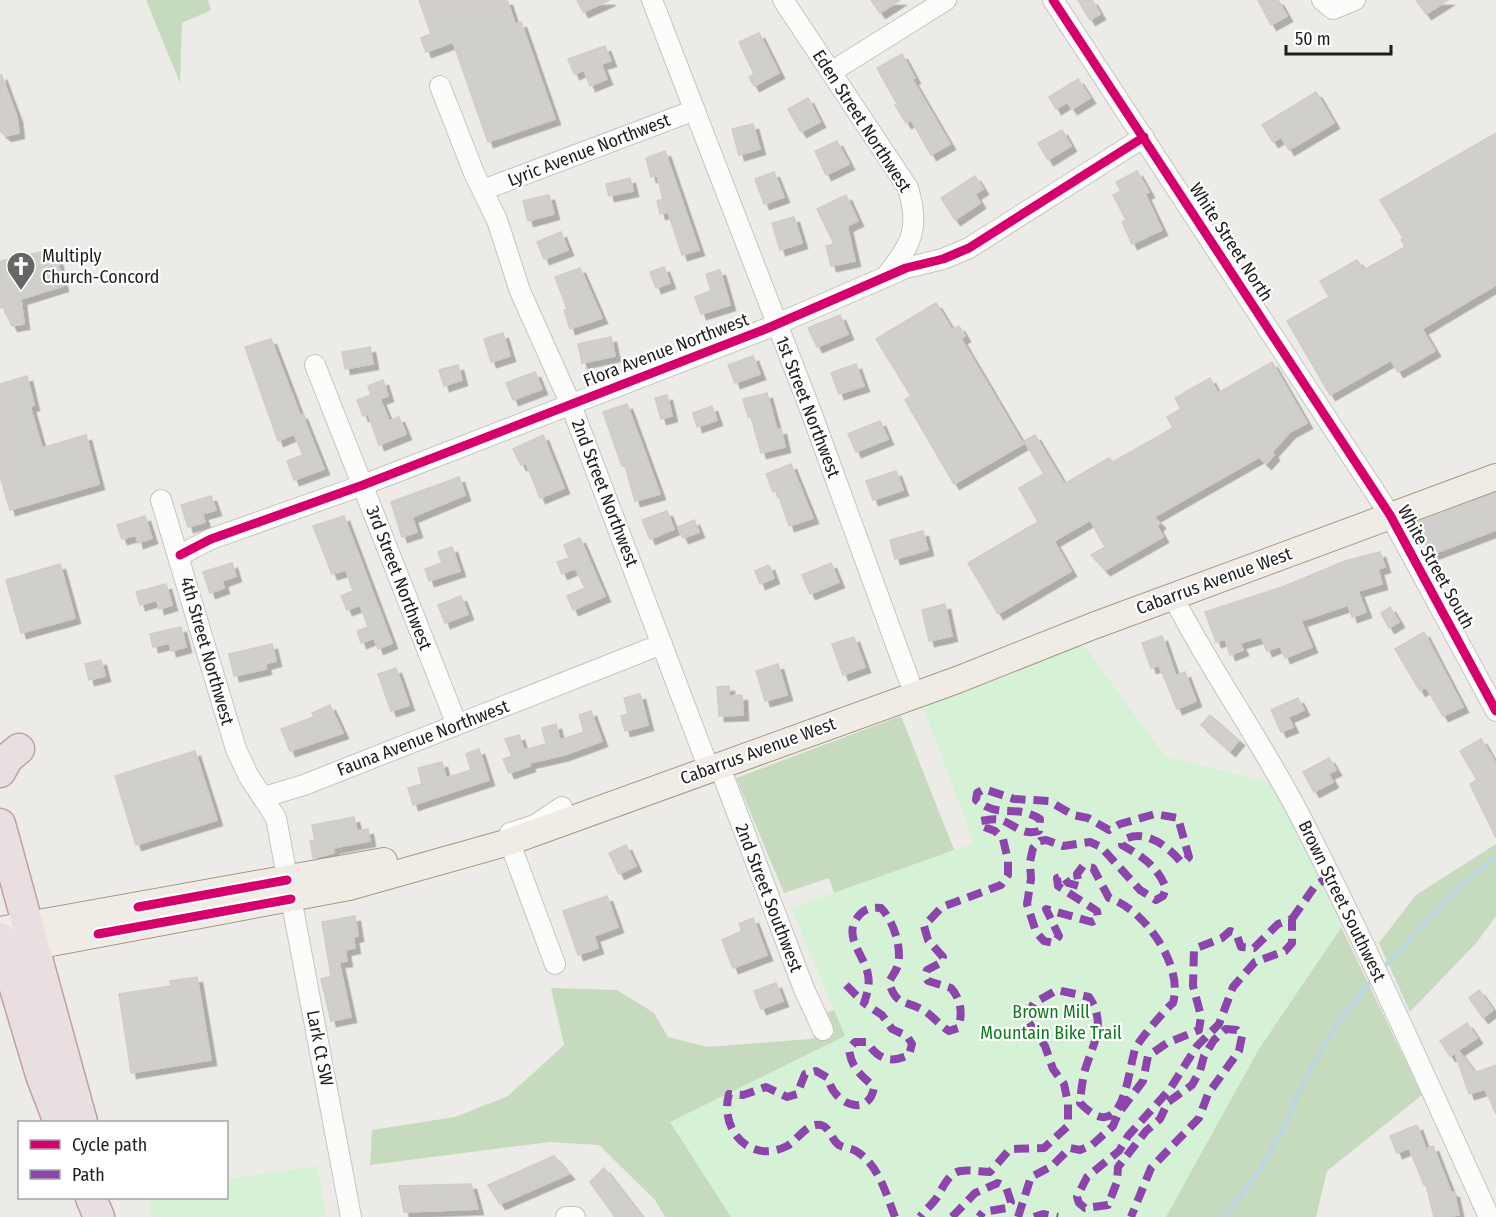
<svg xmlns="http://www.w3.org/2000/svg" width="1496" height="1217" font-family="'Fira Sans Condensed',sans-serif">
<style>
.forest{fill:#c6dabd}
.park{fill:#d5f2d6}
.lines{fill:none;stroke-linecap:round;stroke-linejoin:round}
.stream{stroke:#bbd6df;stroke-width:4.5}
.building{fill:#d1cfcc;stroke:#d0ccc8;stroke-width:1.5;filter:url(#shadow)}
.minor-casing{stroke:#c5c4c3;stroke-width:22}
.major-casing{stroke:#a39a84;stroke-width:28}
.highway-casing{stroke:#c29fa7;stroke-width:33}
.minor{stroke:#fcfcfb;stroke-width:20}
.major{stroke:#f0ece5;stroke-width:26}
.highway{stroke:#eadfe0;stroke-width:30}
.quiet{stroke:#8e44ad;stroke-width:8;stroke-dasharray:15 8;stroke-linecap:butt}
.cycleway-casing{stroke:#fff;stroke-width:13}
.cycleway{stroke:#d6006c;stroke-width:9}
.labels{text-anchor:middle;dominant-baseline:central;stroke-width:4.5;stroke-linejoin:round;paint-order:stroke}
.street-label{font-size:18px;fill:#1e1e1e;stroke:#fff}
.poi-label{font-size:18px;fill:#1e1e1e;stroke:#fff;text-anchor:start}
.park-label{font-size:18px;fill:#0e7a1b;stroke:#fff}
</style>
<defs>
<filter id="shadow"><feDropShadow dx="5.5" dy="5.5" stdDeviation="0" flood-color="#0004"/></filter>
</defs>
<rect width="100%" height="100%" fill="#edebe7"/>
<path class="forest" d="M146,0H208L211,10L182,23L180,83Z
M901,716L990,940L745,1217H665L655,1200L599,1145L550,1142L370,1165L372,1130L455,1117L508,1096L564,1045L551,988L617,990L654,1013L668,1037L707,1047L810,1039L835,1033L826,1013L867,997L829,878L784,893L736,778Z
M1496,844V916L1477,942L1410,1012L1379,943L1416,895Z
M1306,854L1422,1095L1327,1171L1316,1217H854Z"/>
<path class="park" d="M1075,633L1164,755L1284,787L1349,916L1259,1049L1166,1217H731L670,1122L845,1036L791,908L974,843L918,693Z
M317,1166L326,1217H152L148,1198H226L227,1179Z"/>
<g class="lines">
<path class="stream" d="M1387,964L1464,882L1496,858
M1225,1217L1259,1171L1284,1127L1307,1075L1335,1027L1369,983"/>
</g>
<path class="building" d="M419,0H507L515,24L521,22L555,119L488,142L453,42L426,52L421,38L431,34Z
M577,0H610L583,12Z
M871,0H900L880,13Z
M1078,0H1092L1100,14L1090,20Z
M1258,0H1278L1287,16L1271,25Z
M1416,0H1448L1426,14Z
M759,33L779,73L754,86L749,77L754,74L739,42Z
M605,46L611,61L601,64L607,79L590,86L584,70L574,74L568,59Z
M902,54L915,78L912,79L950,144L931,155L911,120L906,123L895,105L897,104L877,68Z
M1,74L17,117L19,133L6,136L0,131Z
M1078,79L1090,98L1072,109L1067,102L1056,109L1049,97Z
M1316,92L1334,123L1289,150L1281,137L1273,142L1262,125Z
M808,98L820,122L801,132L788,109Z
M753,124L760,149L739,155L732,129Z
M1062,130L1071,146L1048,160L1038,143Z
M1496,133V285L1422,329L1435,351L1398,372L1391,360L1330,395L1287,321L1329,297L1320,281L1357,260L1364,270L1405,247L1401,240L1403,238L1380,200Z
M837,141L849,164L826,175L815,151Z
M665,151L699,250L682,255L668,212L660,214L657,201L663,199L657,175L651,177L646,158Z
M1137,171L1149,192L1145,194L1162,230L1132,244L1122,222L1126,220L1113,195L1121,191L1116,182Z
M774,172L784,197L764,204L755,179Z
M975,176L983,189L975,194L980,203L955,220L941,198Z
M630,178L633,191L609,196L606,184Z
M549,195L554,214L528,221L523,201Z
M846,195L858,221L847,226L855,261L831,266L826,246L834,244L817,209Z
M794,217L802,243L780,250L772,223Z
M561,232L568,250L544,259L537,242Z
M55,249L63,286L21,299L24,324L12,326L3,307L0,308V261Z
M664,267L670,283L656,288L650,272Z
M580,268L602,318L570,329L564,310L567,309L555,277Z
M720,270L730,305L701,314L695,297L711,291L706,274Z
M936,303L952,330L959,326L965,336L961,339L1023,444L954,484L905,400L911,396L876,339Z
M840,315L848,334L817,347L808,328Z
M503,333L510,356L491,362L484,339Z
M611,337L615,356L582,363L578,344Z
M271,339L300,415L302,414L324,469L294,480L287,461L303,455L294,434L278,441L245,347Z
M370,347L373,364L345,369L342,352Z
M753,356L760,374L735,383L728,365Z
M1272,362L1307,423L1290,432L1272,452L1274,455L1266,464L1259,457L1154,517L1160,523L1157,526L1163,537L1105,570L1091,555L1105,547L1090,520L1054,541L1071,571L998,614L968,563L1038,522L1019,488L1044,474L1024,441L1035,435L1064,484L1109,458L1113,462L1173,428L1167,417L1181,409L1175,398L1210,378L1218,393Z
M856,364L864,386L839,394L831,373Z
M458,365L462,380L444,386L439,370Z
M535,372L542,389L513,400L506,383Z
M27,376L34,405L30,406L42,448L86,435L99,484L10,510L0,476V384Z
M383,380L388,396L380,399L389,421L399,417L406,434L379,445L368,414L363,416L357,400L371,395L368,386Z
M767,393L777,430L781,429L785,447L761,453L751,417H748L743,399Z
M667,395L672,416L661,419L655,398Z
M627,404L660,494L635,501L625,465L622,466L603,412Z
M712,406L717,420L697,427L693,413Z
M880,421L888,439L856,452L848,434Z
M543,435L564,488L540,498L526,463L521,465L513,449Z
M791,464L813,518L789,526L777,490L773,492L766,474Z
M896,471L903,490L873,500L866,481Z
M459,477L465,495L412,517L417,532L402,537L391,502Z
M1496,493V530L1430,555L1417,522Z
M211,496L216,510L202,514L205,522L188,527L181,505Z
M667,511L674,529L650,539L642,520Z
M145,516L152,538L138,543L136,535L122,539L117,525Z
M344,516L392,643L378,649L374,638L361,643L357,631L368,627L360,605L347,610L341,596L353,591L346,570L332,574L313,526Z
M694,520L699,532L683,538L678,527Z
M923,531L928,550L895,559L890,540Z
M580,538L605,596L573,610L567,596L585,588L575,568L562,574L557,562L569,558L564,545Z
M452,547L460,571L429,581L425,569L442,563L438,552Z
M1380,552L1385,567L1378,569L1382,584L1358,591L1366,612L1352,617L1348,605L1301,621L1312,647L1285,658L1280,646L1267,651L1261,637L1240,643L1243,650L1230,655L1225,639L1216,642L1205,612L1285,586L1345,561Z
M232,563L236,576L222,581L224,588L210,593L203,572Z
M831,563L839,582L810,594L802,575Z
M60,564L75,618L21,633L6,580Z
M769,565L774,578L760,584L755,571Z
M166,584L172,605L159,609L157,600L140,605L136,592Z
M461,596L468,614L445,623L438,605Z
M945,604L952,636L929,641L922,610Z
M1390,607L1399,622L1389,628L1381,613Z
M181,627L186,647L171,651L169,643L153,647L150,634Z
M1424,632L1463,707L1443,716L1426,687L1420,691L1395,649Z
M1162,636L1176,676L1185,672L1196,701L1177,709L1159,665L1151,668L1142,643Z
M854,637L865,667L843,675L832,644Z
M272,644L276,661L265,664L266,669L234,676L229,654Z
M101,660L105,676L89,680L85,664Z
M778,664L787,695L765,701L756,671Z
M396,668L409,705L391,711L378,674Z
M729,686V696L742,695L743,715L719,716L717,687Z
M640,694L648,725L625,731L621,716L628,714L624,698Z
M1298,698L1304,710L1288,717L1293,727L1281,732L1271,710Z
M330,705L343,733L290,751L281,729L314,717L312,713Z
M591,711L602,741L564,755L529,763L530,766L509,773L503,759L512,756L505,739L519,735L524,750L546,744L542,728L556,724L560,740L584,732L579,715Z
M1210,715L1239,740L1230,751L1201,725Z
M1481,739L1496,764V838L1470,784L1477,780L1460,751Z
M479,749L489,780L413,805L408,788L422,784L418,768L442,762L446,778L471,770L466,754Z
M195,751L217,820L136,845L115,776Z
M1329,758L1336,770L1328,774L1333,782L1314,792L1303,772Z
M354,817L357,831L368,829L370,841L333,848L334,853L313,858L310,841L315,840L312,825Z
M626,845L636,866L619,874L609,853Z
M607,896L618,927L594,936L598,948L578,955L563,911Z
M355,916L358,936L353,937L355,948L345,950L347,961L339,962L351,1017L331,1021L321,979L331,976L322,922Z
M753,918L767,955L733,968L722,940L742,931L739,924Z
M197,977L211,1060L131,1073L119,994L171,986L170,981Z
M776,983L783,1001L761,1009L754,991Z
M1479,990L1493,1010L1483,1018L1469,998Z
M1467,1023L1477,1038L1456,1052L1458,1050L1475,1073L1496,1065V1114L1485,1089L1469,1094L1455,1053L1450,1056L1440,1041Z
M1417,1125L1426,1149L1433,1146L1451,1192H1454L1459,1215L1434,1217L1426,1184L1424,1185L1409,1148L1397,1153L1390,1136Z
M554,1156L569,1174L500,1204L488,1185Z
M604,1168L642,1217H615L590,1182Z
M471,1184L478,1209L404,1212L399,1186Z"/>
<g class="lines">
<g class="minor-casing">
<path id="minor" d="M652,0L810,409L909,680
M783,0L908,188C920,228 912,244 887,275
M1053,0L1390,515L1496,711
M1322,0L1333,9L1355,0
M831,72L946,0
M440,86L474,173L497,220L520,291L571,405L709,769
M483,190L695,110
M315,365L457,725
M161,500L236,749L248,775L276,818L351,1217
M180,555L211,539L363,485L768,328L906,268L943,259L969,248L1144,137
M1173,597C1211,671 1260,739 1299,814C1367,946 1428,1082 1489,1217
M719,765L804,989L823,1030
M264,797L304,785L662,644
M555,964L508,838L510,833L535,825L562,807
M566,1217H575"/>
</g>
<g class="major-casing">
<path id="major" d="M0,930L384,861
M14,950L349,887L509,842L957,680L1093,626L1496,477"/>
</g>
<g class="highway-casing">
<path id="highway" d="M0,772L8,758L19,749
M0,824L82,1122
M0,938L41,1075L59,1122
M91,1198L99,1217"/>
</g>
<use href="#minor" class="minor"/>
<use href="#major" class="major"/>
<use href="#highway" class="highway"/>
<path class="quiet" d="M1292,919L1315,886L1329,876
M846,985L864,1003
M895,1217C886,1194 879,1165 856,1151C851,1148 844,1148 839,1145C831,1140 831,1128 821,1125C807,1122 798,1140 787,1146C750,1165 719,1129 729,1094L743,1095L766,1087L787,1097L797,1094L805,1074L816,1071L828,1078C833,1104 869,1119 874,1087C861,1075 851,1068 849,1049L855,1042H867C878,1059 890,1064 909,1055L912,1044L907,1036L892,1029L882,1015L864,1003C867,994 870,985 868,975C865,956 843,937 857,918C863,909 871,907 881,908C893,920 902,947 898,964C897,970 892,976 889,982C896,1007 906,1000 923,1010C932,1015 939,1025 949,1031L958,1028C963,1014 961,999 951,988L928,981L925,976L927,970L942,962L943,957L928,940L924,926L942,907L1001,885L1008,875V860L1003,839L995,831L982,826L981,821C987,820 995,818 1001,820C1015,825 1023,836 1039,831L1040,819C1014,803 1001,820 976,800L977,793L984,789L1014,799L1049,801L1073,815L1088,818L1109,830L1120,824L1155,814L1178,818L1189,857L1185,861L1181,862C1168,846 1143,827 1122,841V845C1143,857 1157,866 1166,888L1163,896L1156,900L1140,890L1101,847L1090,842L1063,846L1046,840L1040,841L1033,848L1030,862L1031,879L1027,904L1036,932L1044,941L1054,943L1059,936L1046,909L1092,922L1098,919L1097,911L1058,886L1057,878L1063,876L1068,883L1079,886L1077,874L1083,866L1093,868L1109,898C1144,909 1184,965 1173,1003C1166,1008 1137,1043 1135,1049C1127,1077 1123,1147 1080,1103C1081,1093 1082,1081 1085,1070C1093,1044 1107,1023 1089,997L1057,990L1034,1003L1025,1017L1045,1046L1053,1069L1064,1084L1068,1103V1126L1044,1148L1010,1149L990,1172C959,1170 954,1165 939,1194C935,1202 926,1209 920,1217
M952,1217L975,1193L998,1183L1006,1187L1011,1202L1007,1208L983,1212L979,1217
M1018,1217L1031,1177L1052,1166L1070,1148L1080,1150L1092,1145L1113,1126L1118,1114L1143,1081L1148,1056L1167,1043L1199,1030L1201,1016L1193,986L1194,949L1222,938L1230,931L1236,933L1241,947L1254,948L1278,924L1292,919V943L1285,951L1255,962L1233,987L1219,1024L1197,1046L1170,1089L1128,1136L1119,1151L1087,1177L1077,1197L1079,1203L1085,1208L1108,1205L1117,1182L1118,1167L1146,1131L1160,1119L1168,1102L1192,1085L1200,1071L1204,1056L1214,1040L1226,1029L1237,1030L1242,1036L1239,1051L1208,1094L1199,1118L1151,1168L1131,1217
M1034,1217L1043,1214L1058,1217"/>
<g class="cycleway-casing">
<path id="cycleway" d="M1053,0L1390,515L1496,711
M180,555L211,539L363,485L768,328L906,268L943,259L969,248L1144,137
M138,907L287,880
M98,934L291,899"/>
</g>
<use href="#cycleway" class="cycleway"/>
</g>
<defs>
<g id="church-pin" transform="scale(1.5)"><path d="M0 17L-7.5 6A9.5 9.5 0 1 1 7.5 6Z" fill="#666664" stroke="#fff"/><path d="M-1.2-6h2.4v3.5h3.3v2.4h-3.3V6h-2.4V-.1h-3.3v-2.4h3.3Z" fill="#fff"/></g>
</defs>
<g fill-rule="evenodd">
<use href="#church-pin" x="21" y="266"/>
</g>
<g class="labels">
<g class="street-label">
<text transform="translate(862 121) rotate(57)">Eden Street Northwest</text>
<text transform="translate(589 150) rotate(-21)">Lyric Avenue Northwest</text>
<text transform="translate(1231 242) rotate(57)">White Street North</text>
<text transform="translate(666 350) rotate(-21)">Flora Avenue Northwest</text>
<text transform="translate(808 407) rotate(69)">1st Street Northwest</text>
<text transform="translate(605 493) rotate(69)">2nd Street Northwest</text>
<text transform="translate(1436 567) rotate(61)">White Street South</text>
<text transform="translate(399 578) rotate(69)">3rd Street Northwest</text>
<text transform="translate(1214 581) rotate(-20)">Cabarrus Avenue West</text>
<text transform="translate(207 651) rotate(74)">4th Street Northwest</text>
<text transform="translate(423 738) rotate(-21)">Fauna Avenue Northwest</text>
<text transform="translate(758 751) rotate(-20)">Cabarrus Avenue West</text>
<text transform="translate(769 898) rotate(69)">2nd Street Southwest</text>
<text transform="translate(1342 901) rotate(64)">Brown Street Southwest</text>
<text transform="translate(320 1048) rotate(79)">Lark Ct SW</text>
</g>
<g class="poi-label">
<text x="42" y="256">Multiply<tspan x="42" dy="21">Church-Concord</tspan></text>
</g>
<g class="park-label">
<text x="1051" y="1012">Brown Mill<tspan x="1051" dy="21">Mountain Bike Trail</tspan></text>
</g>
</g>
<rect x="18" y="1121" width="210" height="78" fill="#ffffff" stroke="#a5a5a5" stroke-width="1.5"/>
<rect x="30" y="1140" width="30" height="9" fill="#d6006c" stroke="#a5a5a5" stroke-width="1.5"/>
<text x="72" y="1151" font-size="18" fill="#1e1e1e">Cycle path</text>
<rect x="30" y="1170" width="30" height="9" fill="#8e44ad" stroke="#a5a5a5" stroke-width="1.5"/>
<text x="72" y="1181" font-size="18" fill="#1e1e1e">Path</text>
<path d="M1286 45v9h105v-9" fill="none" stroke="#1e1e1e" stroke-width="3"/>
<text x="1295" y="45" font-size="18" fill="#1e1e1e" stroke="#ffffff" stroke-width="4.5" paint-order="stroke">50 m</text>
</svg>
